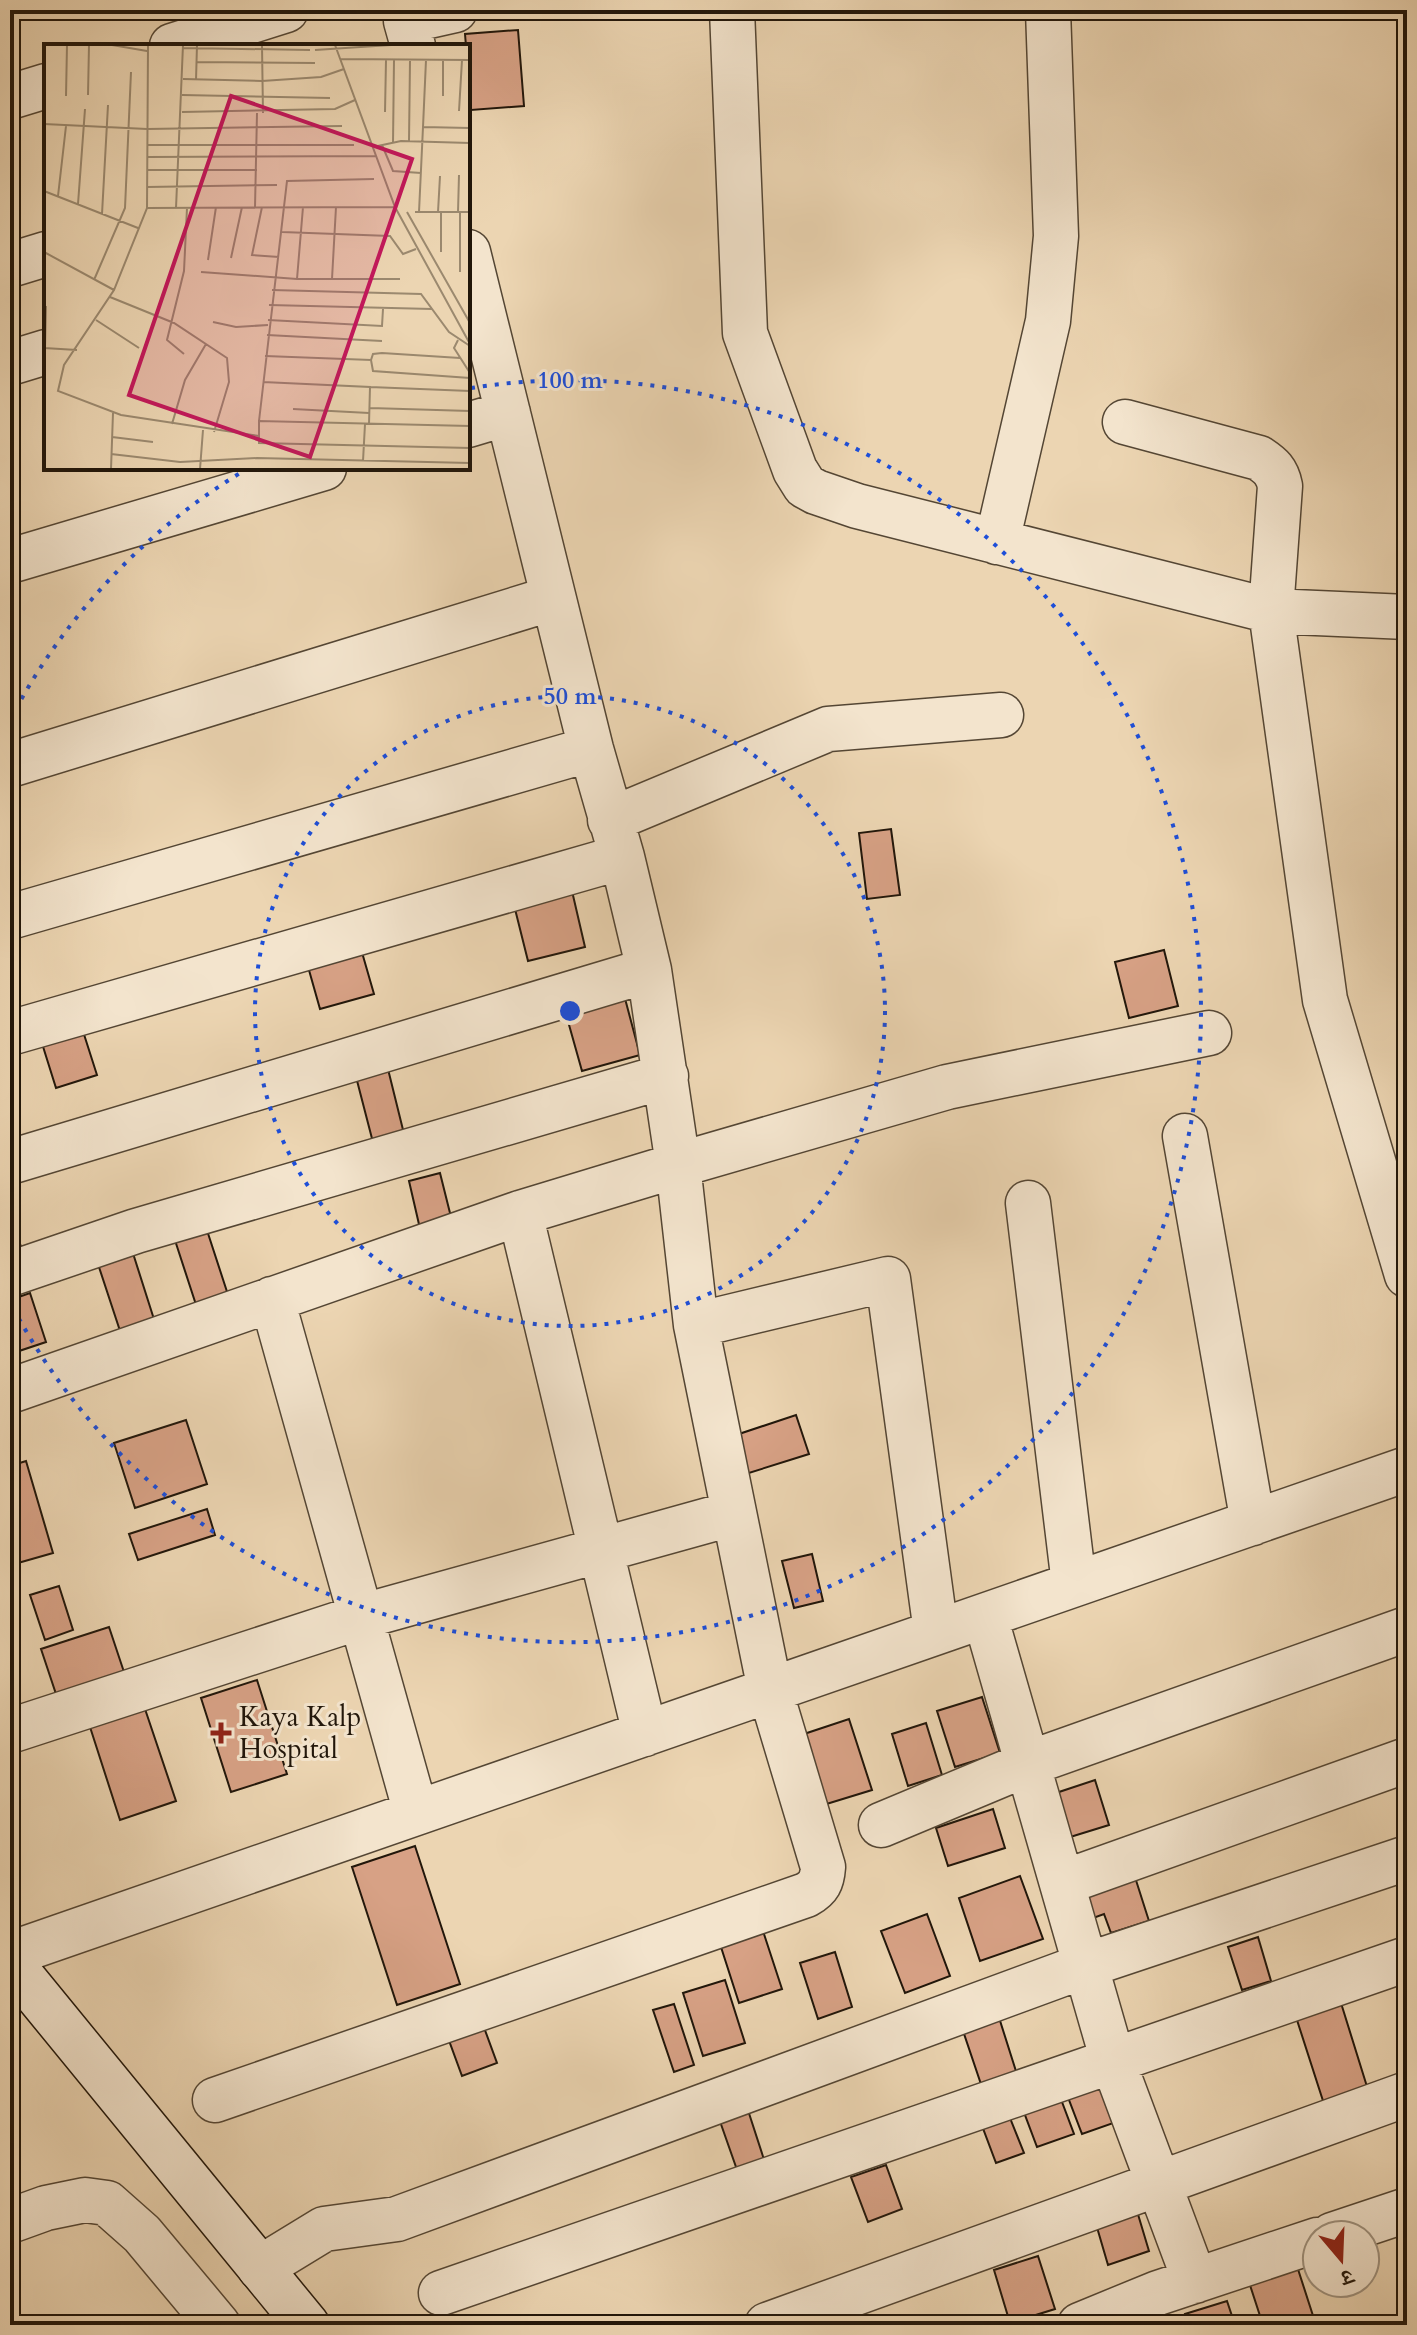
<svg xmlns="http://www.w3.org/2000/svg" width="1417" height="2335" font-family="Cardo,'Noto Serif Devanagari',serif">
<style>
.building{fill:#d7a185;stroke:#21160a;stroke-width:2}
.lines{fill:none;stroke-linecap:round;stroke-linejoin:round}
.street-casing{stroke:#544634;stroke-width:47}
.secondary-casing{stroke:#21160a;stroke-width:47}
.street{stroke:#f3e4cd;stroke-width:44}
.secondary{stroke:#f3e4cd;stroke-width:44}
.ring{fill:none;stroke:#1d4ed8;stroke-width:4;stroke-dasharray:4 8}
.poi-dot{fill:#8f2418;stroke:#f3e4cd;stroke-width:3}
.labels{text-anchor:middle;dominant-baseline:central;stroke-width:6;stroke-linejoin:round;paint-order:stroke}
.poi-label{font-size:28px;fill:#21160a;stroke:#f3e4cd;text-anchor:start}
.inset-road{fill:none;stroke:#9b896f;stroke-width:2}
.view{fill:#c2185b;fill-opacity:0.15;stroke:#c2185b;stroke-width:4}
.inset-edge{fill:none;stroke:#21160a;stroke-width:4}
.centre{fill:#1d4ed8;stroke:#f3e4cd;stroke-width:4}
.ring-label{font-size:24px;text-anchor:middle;font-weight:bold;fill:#1d4ed8;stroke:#f3e4cd;stroke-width:6;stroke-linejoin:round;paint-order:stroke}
</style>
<rect width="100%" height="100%" fill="#ecd5b2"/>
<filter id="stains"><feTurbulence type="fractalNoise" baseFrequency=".0025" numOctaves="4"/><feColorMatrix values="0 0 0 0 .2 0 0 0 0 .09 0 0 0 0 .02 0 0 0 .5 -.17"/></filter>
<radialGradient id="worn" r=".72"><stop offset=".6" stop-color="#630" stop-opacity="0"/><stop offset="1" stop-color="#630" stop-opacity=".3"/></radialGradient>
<path class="building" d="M518,30L524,106L471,110L468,46H466L465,34Z
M891,829L900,895L867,899L859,833Z
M572,891L585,947L528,961L514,905Z
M359,942L374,994L320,1009L305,956Z
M1164,950L1178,1006L1129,1018L1115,962Z
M623,991L640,1055L582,1071L564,1007Z
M81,1025L97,1075L56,1088L40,1037Z
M386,1061L407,1146L376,1154L354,1069Z
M440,1173L453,1225L421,1233L409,1181Z
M10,1213L25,1259L10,1264Z
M202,1215L232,1307L200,1317L170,1225Z
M131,1247L159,1335L125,1346L96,1258Z
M30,1293L46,1342L10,1354V1300Z
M796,1415L809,1454L736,1477L724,1439Z
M186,1420L207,1484L135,1508L114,1443Z
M26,1461L53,1553L18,1563L10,1535V1466Z
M207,1509L215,1535L138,1560L129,1534Z
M812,1554L823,1601L794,1608L782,1561Z
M59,1586L73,1630L45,1640L30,1595Z
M109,1627L124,1672L56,1694L41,1649Z
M257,1680L287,1774L231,1792L201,1698Z
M982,1697L1000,1753L955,1767L937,1711Z
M145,1709L176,1801L120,1820L90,1727Z
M849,1719L872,1790L820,1806L798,1736Z
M926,1723L942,1775L908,1786L892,1734Z
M1095,1780L1109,1825L1067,1838L1053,1794Z
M993,1809L1005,1848L948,1866L936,1828Z
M415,1846L460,1984L397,2005L352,1867Z
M1134,1874L1149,1921L1111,1933L1104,1914L1085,1921L1076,1894Z
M1020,1876L1043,1939L980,1961L959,1898Z
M927,1914L950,1976L905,1993L881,1931Z
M763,1931L782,1989L739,2003L720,1944Z
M1258,1937L1271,1981L1242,1990L1228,1947Z
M835,1952L852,2007L818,2019L800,1963Z
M725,1980L745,2043L703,2056L683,1993Z
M1341,2003L1369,2093L1325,2107L1296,2017Z
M674,2004L694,2065L674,2072L653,2010Z
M996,2008L1021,2087L986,2099L959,2019Z
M482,2022L497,2063L462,2076L447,2035Z
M1106,2078L1122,2120L1082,2134L1066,2092Z
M1059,2094L1074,2134L1037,2147L1022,2107Z
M745,2101L769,2175L742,2184L716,2110Z
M1008,2113L1024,2153L996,2163L981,2123Z
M886,2165L902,2209L868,2222L851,2177Z
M1137,2211L1149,2251L1108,2265L1096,2224Z
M1038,2256L1055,2309L1010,2323L994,2270Z
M1296,2263L1316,2325H1263L1248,2279Z
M1227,2301L1235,2325H1188L1185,2314Z"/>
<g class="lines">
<g class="street-casing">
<path id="street" d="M732,10L745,333L795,470L805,486L816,492L857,506L1271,611L1407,617
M172,46L286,10
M413,46L406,21L455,10
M10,97L46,86
M10,265L46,254
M10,363L46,352
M1125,422L1259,458C1271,466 1277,471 1280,486L1271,611L1325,1000L1407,1275
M468,425L508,413
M997,542L1048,321L1056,236L1048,10
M10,561L324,468
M10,765L553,598
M610,820L828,729L1001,715
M10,917L591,749
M10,1033L622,857
M1185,1136L1253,1523
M10,1162L649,970
M1028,1203L1074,1584
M520,1213L645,1734
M10,1274L136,1231L666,1076
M272,1299L416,1813
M696,1325L888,1279L936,1632
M10,1391L520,1213L678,1165L947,1087L1209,1033
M985,1616L1113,2061L1195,2281
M10,1731L360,1617L734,1513
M881,1825L1027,1764L1407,1629
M1062,1883L1407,1760
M10,1954L1407,1469
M215,2100L806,1895C819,1888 822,1881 823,1867L770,1690L696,1325L678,1165L649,970L622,857L591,749L468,252
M10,2221L46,2208L85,2200L107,2203L142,2234L218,2325
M1332,2235L1407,2210
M260,2268L324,2229L397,2219L1084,1966L1407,1858
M441,2293L1407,1959
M767,2325L1407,2094
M1080,2325L1158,2293L1317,2240"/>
</g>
<g class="secondary-casing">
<path id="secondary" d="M10,1962L307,2325"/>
</g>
<use href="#street" class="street"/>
<use href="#secondary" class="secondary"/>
</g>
<g class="ring">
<circle cx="570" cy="1011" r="315"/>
<path d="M10 720A631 631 0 0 1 245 470M471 388A631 631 0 1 1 10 1302"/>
</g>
<path class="poi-dot" d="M217 1721h8v8h8v8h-8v8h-8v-8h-8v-8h8z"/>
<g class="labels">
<g class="poi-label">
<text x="239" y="1717">Kaya Kalp<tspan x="239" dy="32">Hospital</tspan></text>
</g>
</g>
<g transform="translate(44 44)">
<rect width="426" height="426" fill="#ecd5b2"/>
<path class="inset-road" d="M68,1L103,7M104,1L103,164L70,246L20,321L14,347L77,371L215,392V377L426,382M291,1L351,163L426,300M218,2L219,69M139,4L266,6M271,6L347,1M296,15L426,16M152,18L271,19M139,35L218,37L277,33L300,25M152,36L153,1M44,51L45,1M138,51L286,54M22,52L23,1M399,52V16M415,67L418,16M138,68L291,65L311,56M341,68L342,16M0,80L103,85L298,82M379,83L382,16M365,97L366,16M349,99L350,16M103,101H310M338,101L349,127L377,129M329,103L357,97L426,99M103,113L332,112M103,126H213M103,143L233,141M0,147L94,184M14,152L22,82M34,160L41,65M211,163L213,69M218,163L208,211L235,213M103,164L351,163M132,164L139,1M363,168L426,279M371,168H426M375,168L379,83L426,84M394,168L396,132M414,168L415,131M58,170L64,61M238,188L346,192L359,210L372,205M0,208L70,246M397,208V168M187,214L198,163M164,216L172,163M157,228L253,235H356M416,228V168M253,235L259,163M288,235L292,163M50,236L81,164L87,28M228,246L377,250L405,288L426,302M66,253L130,279L183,314L185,338L170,388M225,261L388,265M52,276L95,304M224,276L338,282L339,265M169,278L192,283L224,281M223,291L338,297M414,296L410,304L426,329M0,304L33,306M1,304L2,262M140,310L123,296L140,227L143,164M221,312L327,316L329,310L338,309L416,314M327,316L329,327L426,334M219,338L326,343L325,380M326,343L426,347M326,364L426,367M249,365L325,369M215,377L243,137L330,135M128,380L141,336L162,300M215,392V399L426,404M68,393L109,398M67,410L136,418L213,414L426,419M319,417L321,380M67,425L69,369M156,425L159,386"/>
<path class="view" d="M187,52L368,115L266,413L85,351Z"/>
<rect width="426" height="426" class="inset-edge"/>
</g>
<circle cx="570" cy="1011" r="12" class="centre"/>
<g class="ring-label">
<text x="570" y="388">100 m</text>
<text x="570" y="704">50 m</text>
</g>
<rect width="1417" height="2335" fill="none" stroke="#ecd5b2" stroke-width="40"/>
<rect x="12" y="12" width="1393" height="2311" fill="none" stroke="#21160a" stroke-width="4"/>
<rect x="20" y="20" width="1377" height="2295" fill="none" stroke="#21160a" stroke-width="2"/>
<g transform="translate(1341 2259) rotate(161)"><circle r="38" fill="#f3e4cd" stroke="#9f927f" stroke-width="2"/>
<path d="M0-6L14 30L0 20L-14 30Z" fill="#8f2418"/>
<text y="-12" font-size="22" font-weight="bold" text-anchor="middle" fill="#21160a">उ</text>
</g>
<rect width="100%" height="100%" filter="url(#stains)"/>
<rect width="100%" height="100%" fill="url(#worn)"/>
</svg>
